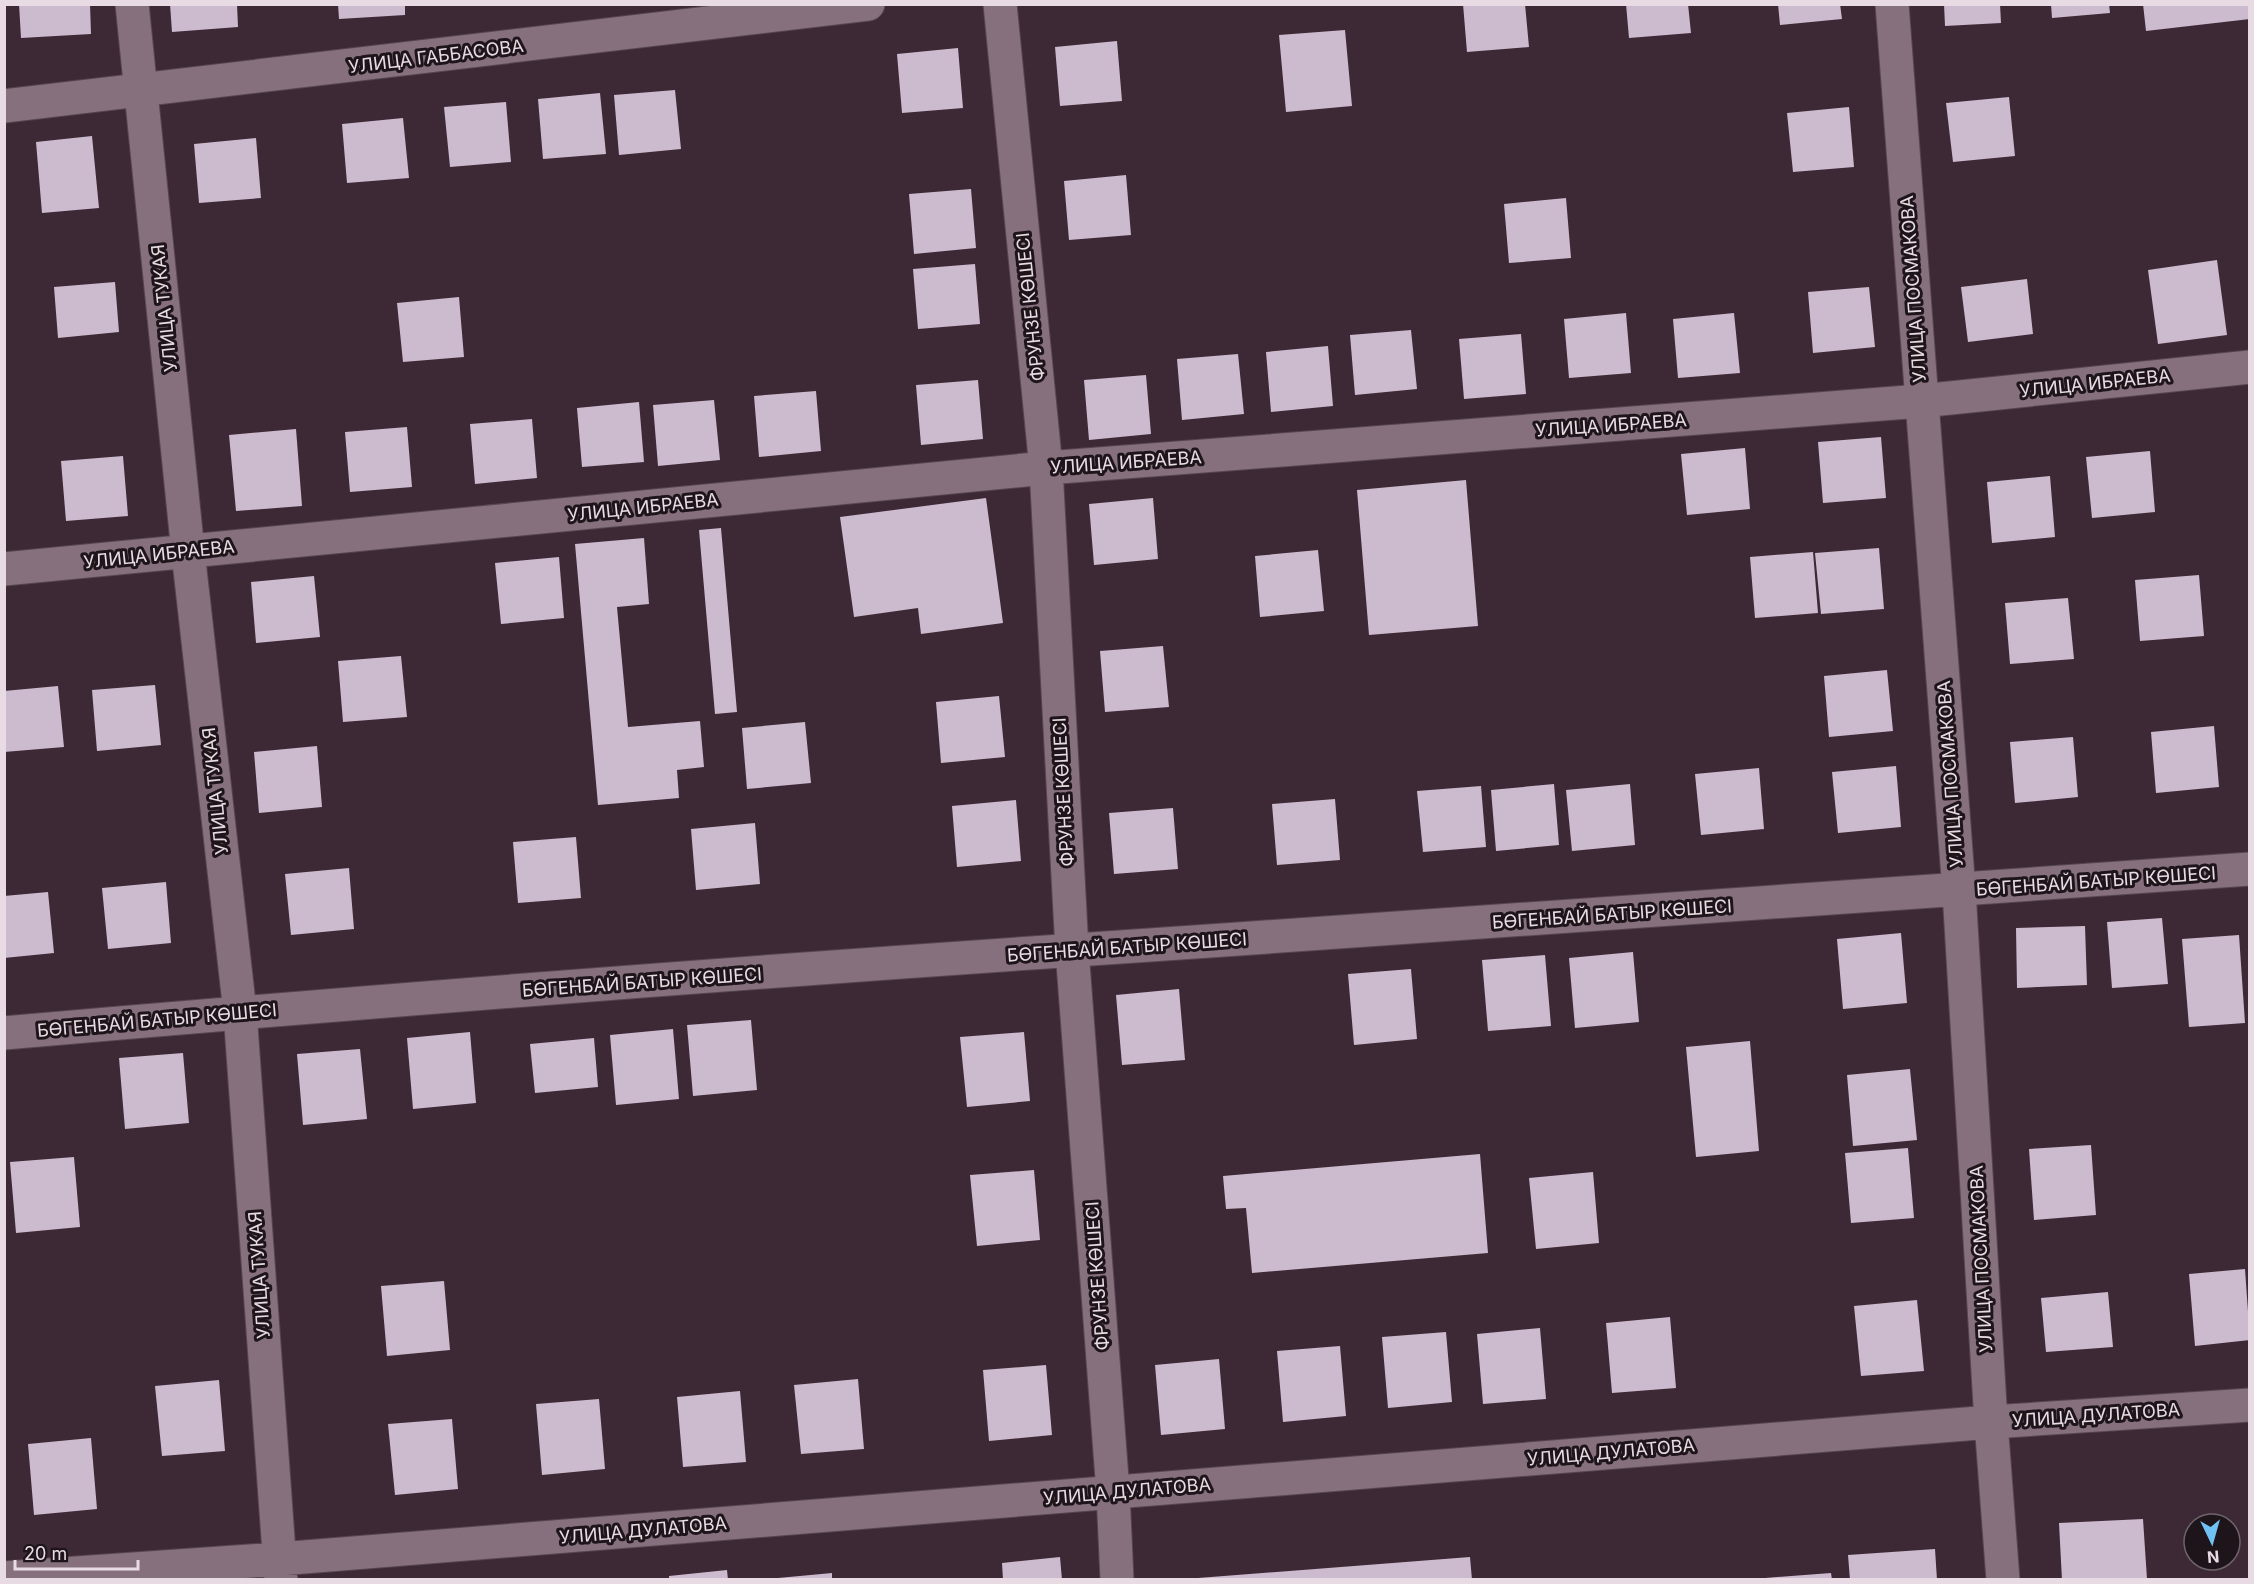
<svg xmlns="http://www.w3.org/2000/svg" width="2254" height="1584" font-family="Inter,sans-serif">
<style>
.building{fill:#ccbacf}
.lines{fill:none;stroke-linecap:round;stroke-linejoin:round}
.street-casing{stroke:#564650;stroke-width:35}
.street{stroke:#87707e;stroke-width:33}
.labels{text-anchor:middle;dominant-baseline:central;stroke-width:6;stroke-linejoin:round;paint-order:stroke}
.street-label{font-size:18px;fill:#e9dbe3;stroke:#1e151b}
</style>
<rect width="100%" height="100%" fill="#3d2935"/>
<path class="building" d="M19,4H90L91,34L21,38Z
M170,4H237L238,27L172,32Z
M338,4H405V15L339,19Z
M1463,4H1525L1529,47L1467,52Z
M1626,4H1688L1691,33L1629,38Z
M1778,4H1840L1842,19L1780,25Z
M1944,4H2000L2001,23L1945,26Z
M2051,4H2109L2110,13L2052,18Z
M2143,4H2250V19L2146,31Z
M1345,30L1352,106L1286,112L1279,35Z
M1117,41L1122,101L1060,106L1055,47Z
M958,48L963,108L902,113L897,54Z
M675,90L681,149L619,155L614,95Z
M600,93L606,154L543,159L538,99Z
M2009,97L2015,156L1953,162L1946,103Z
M506,102L511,162L450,167L444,107Z
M1849,107L1854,167L1793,172L1787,113Z
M403,118L409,178L347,183L342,124Z
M92,136L99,208L42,213L36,142Z
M256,138L261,198L199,203L194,144Z
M1126,175L1131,235L1069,240L1064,181Z
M971,189L976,248L914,254L909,194Z
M1566,198L1571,258L1509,263L1504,204Z
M2217,260L2227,335L2158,344L2148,270Z
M975,264L980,324L918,329L913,269Z
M2027,279L2033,334L1968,342L1961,287Z
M115,282L119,332L58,338L54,287Z
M1869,287L1875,347L1813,353L1808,292Z
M459,297L464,357L403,362L397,303Z
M1626,313L1631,373L1569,378L1564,319Z
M1734,313L1740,373L1678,378L1673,319Z
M1411,330L1417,389L1355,395L1350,335Z
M1521,334L1526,394L1464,399L1459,339Z
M1328,346L1333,406L1271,412L1266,352Z
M1238,354L1244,414L1182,420L1177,359Z
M1146,375L1151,434L1089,440L1084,380Z
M978,380L983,439L921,445L916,385Z
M816,391L821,451L759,457L754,396Z
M714,400L720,460L658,466L653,405Z
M639,402L644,462L582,467L577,408Z
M532,419L537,478L475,484L470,424Z
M407,427L412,487L350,492L345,432Z
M296,429L302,506L236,511L229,435Z
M1881,437L1886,498L1823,503L1818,442Z
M1745,448L1750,509L1687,515L1681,454Z
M2150,451L2155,512L2092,518L2086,457Z
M123,456L128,516L66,521L61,461Z
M2050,476L2055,537L1992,543L1987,482Z
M1466,480L1478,626L1369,635L1357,490Z
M986,498L1003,623L921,634L918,608L854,617L840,517Z
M1153,498L1158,559L1094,565L1089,504Z
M721,528L737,712L715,714L699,530Z
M644,538L649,604L617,607L628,727L700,721L704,767L677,770L679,798L598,805L575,544Z
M1879,548L1884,609L1821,614L1815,553Z
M1318,550L1324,611L1260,617L1255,556Z
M1813,552L1818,613L1755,618L1750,557Z
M559,557L564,618L501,624L495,563Z
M2199,575L2204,636L2140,641L2135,580Z
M314,576L320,637L256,643L251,582Z
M2068,598L2074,659L2010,664L2005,603Z
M1163,646L1169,707L1105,712L1100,651Z
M401,656L407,717L343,722L338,661Z
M1887,670L1893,731L1829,737L1824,676Z
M155,685L161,745L97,751L92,690Z
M58,686L64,747L4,752V691Z
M999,696L1005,757L941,763L936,702Z
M805,722L811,783L747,789L742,728Z
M2214,726L2219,787L2156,793L2151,732Z
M2073,737L2078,797L2015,803L2010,742Z
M317,746L322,807L259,813L254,752Z
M1896,766L1901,827L1838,833L1832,772Z
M1759,768L1764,829L1701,835L1695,774Z
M1554,784L1559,845L1496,851L1491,790Z
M1630,784L1635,845L1572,851L1566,790Z
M1481,786L1486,847L1423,852L1417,791Z
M1335,799L1340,860L1277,865L1272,804Z
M1016,800L1021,861L957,867L952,806Z
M1173,808L1178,869L1114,874L1109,813Z
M755,823L760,884L696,890L691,829Z
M576,837L581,898L518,903L513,842Z
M349,868L354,929L291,935L285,874Z
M166,882L171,943L108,949L102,888Z
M48,892L54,953L4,958V896Z
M2162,918L2168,984L2112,988L2107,922Z
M2085,926L2087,985L2017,988L2016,928Z
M1901,933L1907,1003L1843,1009L1837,939Z
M2239,935L2245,1023L2189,1027L2182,939Z
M1633,952L1639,1022L1575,1028L1569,958Z
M1545,955L1551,1026L1488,1031L1482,960Z
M1411,969L1417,1039L1354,1045L1348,974Z
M1179,989L1185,1060L1122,1065L1116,995Z
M751,1020L757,1090L693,1096L687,1025Z
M673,1029L679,1099L616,1105L610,1035Z
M470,1032L476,1103L413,1109L407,1038Z
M1024,1032L1030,1101L967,1107L960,1037Z
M594,1038L598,1087L535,1093L530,1044Z
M1750,1041L1759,1151L1696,1157L1686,1047Z
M360,1049L367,1119L303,1125L297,1054Z
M183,1053L189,1123L125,1129L119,1058Z
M1910,1069L1917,1140L1853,1146L1847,1075Z
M2091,1145L2096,1215L2034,1220L2029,1149Z
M1908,1148L1914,1218L1851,1223L1845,1153Z
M1480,1154L1488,1253L1252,1273L1246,1208L1226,1209L1223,1176Z
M74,1157L80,1227L16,1233L10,1162Z
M1034,1170L1040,1240L977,1246L970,1175Z
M1593,1172L1599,1243L1536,1249L1529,1178Z
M2245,1269L2250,1340L2195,1346L2189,1274Z
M444,1281L450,1350L387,1356L381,1286Z
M2108,1292L2113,1347L2046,1352L2041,1298Z
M1917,1300L1924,1371L1861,1376L1854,1306Z
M1670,1317L1676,1388L1612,1393L1606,1323Z
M1540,1328L1546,1399L1483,1404L1477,1334Z
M1446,1332L1452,1402L1388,1408L1382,1337Z
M1340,1346L1346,1416L1283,1422L1277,1351Z
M1219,1359L1225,1429L1161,1435L1155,1365Z
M1046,1365L1052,1435L989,1441L983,1370Z
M858,1379L864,1449L801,1454L794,1385Z
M219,1380L225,1451L162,1456L155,1386Z
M740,1391L746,1462L683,1467L677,1397Z
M599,1399L605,1469L542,1475L536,1404Z
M452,1419L458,1489L395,1495L388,1424Z
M91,1438L97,1509L34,1515L28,1444Z
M2143,1519L2147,1579L2062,1580L2059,1523Z
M1935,1549L1937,1580H1850L1848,1555Z
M1060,1557L1062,1580H1003L1002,1563Z
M1470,1557L1472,1580H1198V1578Z
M727,1570L728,1580H669V1576Z
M832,1573V1580H778V1578Z
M1831,1573L1832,1580H1765V1578Z"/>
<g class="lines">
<g class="street-casing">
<path id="street" d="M132,4L188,552L240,1012L281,1580
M1000,4L1046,468L1072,950L1113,1492L1117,1580
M1892,4L1959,891L1991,1422L2003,1580
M4,106L868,4
M4,569L1046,468L1921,401L2250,367
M4,1033C361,1002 719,974 1076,950C1467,923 1858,899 2250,869
M4,1578L279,1559L1991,1422L2250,1405"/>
</g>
<use href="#street" class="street"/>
</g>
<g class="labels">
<g class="street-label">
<text transform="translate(436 56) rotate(-7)">УЛИЦА ГАББАСОВА</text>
<text transform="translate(1913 289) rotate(-94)">УЛИЦА ПОСМАКОВА</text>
<text transform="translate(1030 307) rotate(-96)">ФРУНЗЕ КӨШЕСІ</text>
<text transform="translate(164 308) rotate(-96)">УЛИЦА ТУКАЯ</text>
<text transform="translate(2095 383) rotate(-6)">УЛИЦА ИБРАЕВА</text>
<text transform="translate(1611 425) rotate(-4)">УЛИЦА ИБРАЕВА</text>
<text transform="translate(1126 462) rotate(-4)">УЛИЦА ИБРАЕВА</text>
<text transform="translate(643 507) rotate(-6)">УЛИЦА ИБРАЕВА</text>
<text transform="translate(159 554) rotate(-6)">УЛИЦА ИБРАЕВА</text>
<text transform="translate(1950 774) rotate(-94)">УЛИЦА ПОСМАКОВА</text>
<text transform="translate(215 791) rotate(-96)">УЛИЦА ТУКАЯ</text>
<text transform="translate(1063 792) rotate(-93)">ФРУНЗЕ КӨШЕСІ</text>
<text transform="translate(2096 881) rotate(-4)">БӨГЕНБАЙ БАТЫР КӨШЕСІ</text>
<text transform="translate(1612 914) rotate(-4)">БӨГЕНБАЙ БАТЫР КӨШЕСІ</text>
<text transform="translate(1127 947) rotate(-4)">БӨГЕНБАЙ БАТЫР КӨШЕСІ</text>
<text transform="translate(642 982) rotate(-4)">БӨГЕНБАЙ БАТЫР КӨШЕСІ</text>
<text transform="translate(157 1020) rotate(-5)">БӨГЕНБАЙ БАТЫР КӨШЕСІ</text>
<text transform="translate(1981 1259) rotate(-93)">УЛИЦА ПОСМАКОВА</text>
<text transform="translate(259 1275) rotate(-94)">УЛИЦА ТУКАЯ</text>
<text transform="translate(1097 1276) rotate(-94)">ФРУНЗЕ КӨШЕСІ</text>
<text transform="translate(2096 1415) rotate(-4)">УЛИЦА ДУЛАТОВА</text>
<text transform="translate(1611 1452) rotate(-5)">УЛИЦА ДУЛАТОВА</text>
<text transform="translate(1127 1491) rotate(-5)">УЛИЦА ДУЛАТОВА</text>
<text transform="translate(643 1530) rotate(-5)">УЛИЦА ДУЛАТОВА</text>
</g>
</g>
<rect width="2254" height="1584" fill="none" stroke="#e9dbe3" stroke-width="12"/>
<g transform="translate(2212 1542) rotate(175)"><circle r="28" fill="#1e151b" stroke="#6f646b" stroke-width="1.5"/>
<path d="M0-4.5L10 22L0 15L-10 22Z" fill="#70c1f4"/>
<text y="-9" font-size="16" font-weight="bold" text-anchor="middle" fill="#e9dbe3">N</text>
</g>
<path d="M15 1560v9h123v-9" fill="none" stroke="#e9dbe3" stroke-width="3"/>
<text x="24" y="1560" font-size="18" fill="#e9dbe3" stroke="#1e151b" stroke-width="4.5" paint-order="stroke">20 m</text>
</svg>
